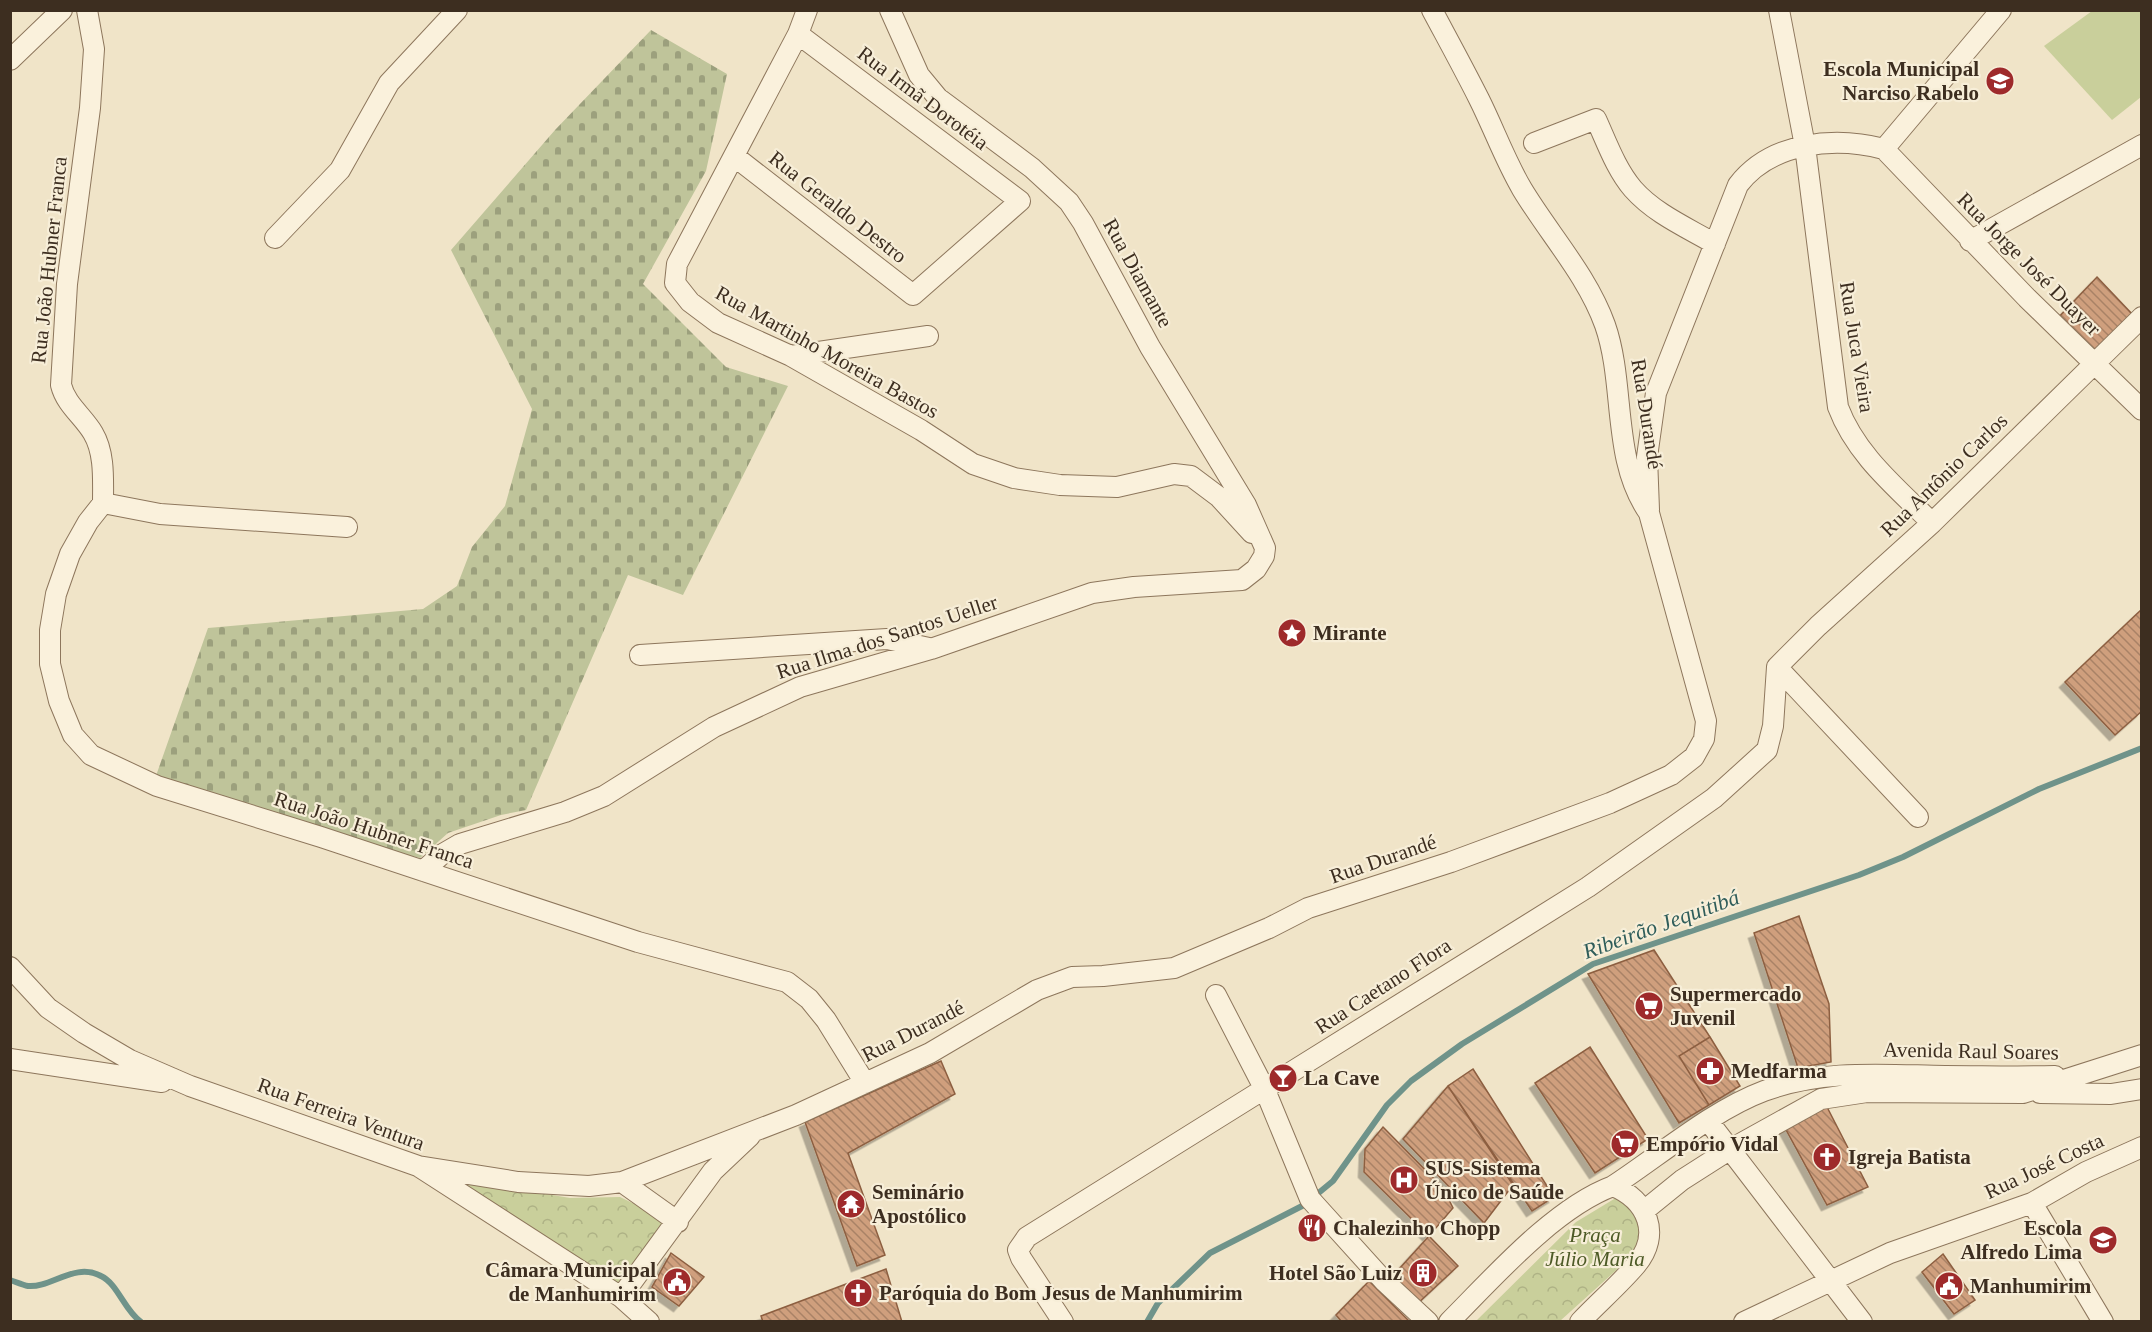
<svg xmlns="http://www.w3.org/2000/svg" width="2152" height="1332" font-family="'Times New Roman',serif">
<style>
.forest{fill:url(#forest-crowns)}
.cemetery{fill:url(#cemetery-stones)}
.garden{fill:#c9cf9b}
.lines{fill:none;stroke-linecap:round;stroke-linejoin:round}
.stream{stroke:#6f938a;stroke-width:6}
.building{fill:url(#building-back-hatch);stroke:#8d5f41;stroke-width:1.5;filter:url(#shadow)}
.minor-casing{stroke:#8d765c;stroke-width:22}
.minor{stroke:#faf1dc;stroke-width:20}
.labels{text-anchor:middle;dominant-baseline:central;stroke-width:4.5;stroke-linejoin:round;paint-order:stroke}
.poi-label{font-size:21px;font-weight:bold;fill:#3d2e20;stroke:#f7eed8;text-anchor:start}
.street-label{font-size:21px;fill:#3d2e20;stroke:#f7eed8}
.park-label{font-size:21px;font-style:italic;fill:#4d5a26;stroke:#f7eed8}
.water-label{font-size:22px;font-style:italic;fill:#2f5d5a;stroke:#f7eed8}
</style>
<defs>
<pattern id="forest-crowns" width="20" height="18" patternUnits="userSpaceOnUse" patternTransform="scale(1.5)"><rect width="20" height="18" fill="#c9cf9b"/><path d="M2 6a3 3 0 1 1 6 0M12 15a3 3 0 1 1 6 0" fill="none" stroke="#aeb285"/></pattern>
<pattern id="cemetery-stones" width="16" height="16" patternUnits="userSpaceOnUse" patternTransform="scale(1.5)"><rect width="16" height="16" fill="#bfc49a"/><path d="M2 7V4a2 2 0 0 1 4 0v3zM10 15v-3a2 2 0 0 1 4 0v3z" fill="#9ca07d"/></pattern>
<pattern id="building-back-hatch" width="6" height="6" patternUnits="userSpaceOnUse" patternTransform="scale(1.5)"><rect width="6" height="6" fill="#cf9f7d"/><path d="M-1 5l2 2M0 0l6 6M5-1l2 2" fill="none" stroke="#a98266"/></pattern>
<filter id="shadow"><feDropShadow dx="-5.5" dy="5.5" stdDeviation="0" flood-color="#0004"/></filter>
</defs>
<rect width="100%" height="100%" fill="#f0e4c8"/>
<path class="forest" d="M446,1177L570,1198L620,1197L668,1220L624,1287Z
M1619,1196L1645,1214L1643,1246L1560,1321L1475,1322L1576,1222Z"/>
<path class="cemetery" d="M651,30L727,74L706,171L643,284L726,367L788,386L683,595L628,575L526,810L501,815L448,833L420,858L151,790L208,628L423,609L457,586L472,547L505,506L532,409L451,250L555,130Z"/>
<path class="garden" d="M2092,11H2141V97L2112,120L2044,46Z"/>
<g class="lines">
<path class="stream" d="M10,1280C16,1282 23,1285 28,1286C51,1288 75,1262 101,1276C118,1284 124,1310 141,1322
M1147,1322L1158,1303L1210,1253L1304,1205L1333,1181L1387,1105L1411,1081L1462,1044L1593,964L1859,875L1903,857L2039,789L2142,748"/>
</g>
<path class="building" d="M2097,277L2134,316L2094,356L2056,320Z
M2142,609V711L2115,735L2065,682Z
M1799,916L1829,1004L1831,1062L1798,1068L1754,933Z
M1654,950L1710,1037L1679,1056L1709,1105L1679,1123L1588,974Z
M1710,1037L1740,1086L1709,1105L1679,1056Z
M1590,1047L1648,1139L1595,1173L1535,1083Z
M941,1061L955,1094L848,1153L885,1255L857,1266L805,1122Z
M1473,1069L1554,1197L1532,1211L1448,1086Z
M1448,1086L1513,1185L1484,1223L1403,1139Z
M1827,1107L1868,1187L1827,1205L1784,1126Z
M1383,1127L1443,1188L1453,1208L1429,1236L1364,1172L1365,1149Z
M1429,1236L1458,1266L1415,1306L1389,1280Z
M671,1253L704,1277L679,1306L652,1287Z
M1943,1254L1975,1300L1954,1314L1922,1272Z
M886,1269L902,1322H763L761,1316Z
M1369,1281L1410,1322H1342L1336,1315Z"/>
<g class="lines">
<g class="minor-casing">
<path id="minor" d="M87,10L94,49L90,108L67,284L61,385C66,405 83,416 93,433C105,453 103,480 103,503L88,522L70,554L56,594L50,630V664L59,701L73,735L91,755L157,786L321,837L638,942L787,982L809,999L826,1020L865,1083
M807,10L798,34L677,264L675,283L690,302L718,323L791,356L921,430L973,464L1014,478L1060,485L1117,487L1174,474L1191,476L1219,497L1252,533
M1779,10L1805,146L1838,407C1856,455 1896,487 1932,523
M10,60L62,10
M1534,143L1596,119C1607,143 1616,169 1633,189C1655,214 1688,228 1715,244
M1884,149L2027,298L2142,410
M1884,149L2001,10
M734,156L913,295L1020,201L798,34
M275,238L340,170L389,83L457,10
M1970,241L2142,145
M791,356L928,336
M103,503L160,514L347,527
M1649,510L1647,457L1656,393L1738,185C1771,142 1834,136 1884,149
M640,655L887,639L929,648
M1777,667L1818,626L1932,523L2142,317
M1777,667L1918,817
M423,871L441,855L460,844L565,812L604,796L714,727L800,687L931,649L1092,593L1134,587L1242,580L1256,569L1264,556L1265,548L1246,505L1150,347L1083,223L1069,202L1032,168L938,98L919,75L890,10
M10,967L48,1008L84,1033L130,1060L190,1086L418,1166L621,1297L649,1322
M1216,995L1265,1090L1310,1199L1385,1282L1428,1322
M10,1059L162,1082
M2040,1093L2111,1094L2142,1089
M1709,1122L1862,1322
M418,1166L518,1182L589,1186L622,1182L796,1115L930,1053L1037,990L1072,977L1103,976L1174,968L1269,928L1308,908L1451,862L1610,803L1671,775L1694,757L1704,739L1706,721L1649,513C1611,459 1626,385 1605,325C1587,275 1549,234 1522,189C1505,160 1494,129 1479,99C1464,69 1448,40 1432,10
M622,1182L678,1222
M1613,1186C1659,1156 1713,1110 1764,1091C1823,1069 1884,1075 1945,1076C1982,1076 2019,1077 2055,1076
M2032,1203L2103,1322
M1645,1210L1682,1180L1729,1150L1821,1099L1867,1092L2023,1093L2142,1055
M621,1297L713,1171L750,1136
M1063,1322L1021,1258L1018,1250L1027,1237L1588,887L1714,798L1767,750L1773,726L1777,667
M1449,1322C1494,1277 1554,1208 1613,1186C1647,1200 1662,1234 1636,1265C1619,1285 1598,1303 1580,1322
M1744,1322L1890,1253L2032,1203L2086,1172L2142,1147"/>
</g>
<use href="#minor" class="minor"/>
</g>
<defs>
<g id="school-disc" transform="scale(1.5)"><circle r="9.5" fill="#9e2a2b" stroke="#f7eed8"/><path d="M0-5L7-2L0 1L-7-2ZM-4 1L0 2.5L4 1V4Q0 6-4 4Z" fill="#fff"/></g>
<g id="sight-disc" transform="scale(1.5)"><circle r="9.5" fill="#9e2a2b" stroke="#f7eed8"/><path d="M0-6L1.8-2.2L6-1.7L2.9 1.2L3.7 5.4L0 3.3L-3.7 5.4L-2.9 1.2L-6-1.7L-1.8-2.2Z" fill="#fff"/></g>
<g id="supermarket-disc" transform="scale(1.5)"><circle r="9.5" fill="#9e2a2b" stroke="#f7eed8"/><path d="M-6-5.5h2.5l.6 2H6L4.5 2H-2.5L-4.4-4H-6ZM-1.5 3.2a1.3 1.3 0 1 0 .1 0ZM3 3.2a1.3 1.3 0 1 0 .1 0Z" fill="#fff"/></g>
<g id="pharmacy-disc" transform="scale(1.5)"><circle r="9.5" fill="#9e2a2b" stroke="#f7eed8"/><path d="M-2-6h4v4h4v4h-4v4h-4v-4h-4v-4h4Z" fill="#fff"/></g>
<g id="bar-disc" transform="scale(1.5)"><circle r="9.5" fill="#9e2a2b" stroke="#f7eed8"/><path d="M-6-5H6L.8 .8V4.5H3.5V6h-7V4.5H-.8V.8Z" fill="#fff"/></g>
<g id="church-disc" transform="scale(1.5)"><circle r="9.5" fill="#9e2a2b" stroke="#f7eed8"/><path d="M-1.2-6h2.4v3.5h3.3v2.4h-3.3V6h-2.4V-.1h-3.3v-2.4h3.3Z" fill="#fff"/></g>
<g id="hospital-disc" transform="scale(1.5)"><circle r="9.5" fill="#9e2a2b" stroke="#f7eed8"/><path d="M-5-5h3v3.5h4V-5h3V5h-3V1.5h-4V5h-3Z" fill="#fff"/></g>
<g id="temple-disc" transform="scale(1.5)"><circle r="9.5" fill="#9e2a2b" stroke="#f7eed8"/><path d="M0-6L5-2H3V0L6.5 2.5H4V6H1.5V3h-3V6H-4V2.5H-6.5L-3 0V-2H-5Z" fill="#fff"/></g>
<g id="restaurant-disc" transform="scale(1.5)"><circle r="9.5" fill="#9e2a2b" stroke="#f7eed8"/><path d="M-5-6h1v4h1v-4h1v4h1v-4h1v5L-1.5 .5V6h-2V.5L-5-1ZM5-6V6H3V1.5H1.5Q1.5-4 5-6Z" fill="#fff"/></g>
<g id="building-disc" transform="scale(1.5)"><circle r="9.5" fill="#9e2a2b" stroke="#f7eed8"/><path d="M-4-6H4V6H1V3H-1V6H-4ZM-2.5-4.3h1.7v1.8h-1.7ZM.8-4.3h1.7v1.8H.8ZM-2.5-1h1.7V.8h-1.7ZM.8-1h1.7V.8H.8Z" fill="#fff"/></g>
<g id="civic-disc" transform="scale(1.5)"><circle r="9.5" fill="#9e2a2b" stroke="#f7eed8"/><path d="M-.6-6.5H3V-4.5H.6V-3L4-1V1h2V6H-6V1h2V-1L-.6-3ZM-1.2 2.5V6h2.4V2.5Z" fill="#fff"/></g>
</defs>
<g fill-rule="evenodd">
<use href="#school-disc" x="2000" y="81"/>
<use href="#sight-disc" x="1292" y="633"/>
<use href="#supermarket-disc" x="1649" y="1006"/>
<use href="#pharmacy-disc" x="1710" y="1071"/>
<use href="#bar-disc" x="1283" y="1078"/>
<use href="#supermarket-disc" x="1625" y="1144"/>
<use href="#church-disc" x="1827" y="1157"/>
<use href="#hospital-disc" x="1404" y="1180"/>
<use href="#temple-disc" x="851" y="1204"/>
<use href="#restaurant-disc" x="1312" y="1228"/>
<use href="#school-disc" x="2103" y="1240"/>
<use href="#building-disc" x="1423" y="1273"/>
<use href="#civic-disc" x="677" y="1282"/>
<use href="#civic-disc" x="1949" y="1286"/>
<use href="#church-disc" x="858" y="1293"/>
</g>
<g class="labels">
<g class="poi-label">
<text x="1979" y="69" text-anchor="end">Escola Municipal<tspan x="1979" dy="24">Narciso Rabelo</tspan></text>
<text x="1313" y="633">Mirante</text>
<text x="1670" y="994">Supermercado<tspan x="1670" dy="24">Juvenil</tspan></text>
<text x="1731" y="1071">Medfarma</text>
<text x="1304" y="1078">La Cave</text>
<text x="1646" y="1144">Empório Vidal</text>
<text x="1848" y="1157">Igreja Batista</text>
<text x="1425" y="1168">SUS-Sistema<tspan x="1425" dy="24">Único de Saúde</tspan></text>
<text x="872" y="1192">Seminário<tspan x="872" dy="24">Apostólico</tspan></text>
<text x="1333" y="1228">Chalezinho Chopp</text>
<text x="2082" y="1228" text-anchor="end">Escola<tspan x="2082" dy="24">Alfredo Lima</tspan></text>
<text x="656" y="1270" text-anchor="end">Câmara Municipal<tspan x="656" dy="24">de Manhumirim</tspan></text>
<text x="1402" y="1273" text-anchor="end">Hotel São Luiz</text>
<text x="1970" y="1286">Manhumirim</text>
<text x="879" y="1293">Paróquia do Bom Jesus de Manhumirim</text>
</g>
<g class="street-label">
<text transform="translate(923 98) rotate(37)">Rua Irmã Dorotéia</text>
<text transform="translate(838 207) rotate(38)">Rua Geraldo Destro</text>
<text transform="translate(49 260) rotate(-84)">Rua João Hubner Franca</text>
<text transform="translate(2029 264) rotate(45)">Rua Jorge José Duayer</text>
<text transform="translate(1138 273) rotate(61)">Rua Diamante</text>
<text transform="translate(1857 347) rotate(81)">Rua Juca Vieira</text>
<text transform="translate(827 352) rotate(29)">Rua Martinho Moreira Bastos</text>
<text transform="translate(1647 414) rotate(81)">Rua Durandé</text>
<text transform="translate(1944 475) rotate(-44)">Rua Antônio Carlos</text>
<text transform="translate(887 637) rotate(-18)">Rua Ilma dos Santos Ueller</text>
<text transform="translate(374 830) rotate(18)">Rua João Hubner Franca</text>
<text transform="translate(1383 859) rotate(-19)">Rua Durandé</text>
<text transform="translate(1383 986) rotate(-33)">Rua Caetano Flora</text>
<text transform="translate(913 1031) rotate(-27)">Rua Durandé</text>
<text transform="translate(1971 1051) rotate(1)">Avenida Raul Soares</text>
<text transform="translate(341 1114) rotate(20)">Rua Ferreira Ventura</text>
<text transform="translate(2044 1166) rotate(-25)">Rua José Costa</text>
</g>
<g class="park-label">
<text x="1595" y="1235">Praça<tspan x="1595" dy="24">Júlio Maria</tspan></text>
</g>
<g class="water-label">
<text transform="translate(1661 924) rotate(-20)">Ribeirão Jequitibá</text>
</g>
</g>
<rect width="2152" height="1332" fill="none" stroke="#3d2e20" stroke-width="24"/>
</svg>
